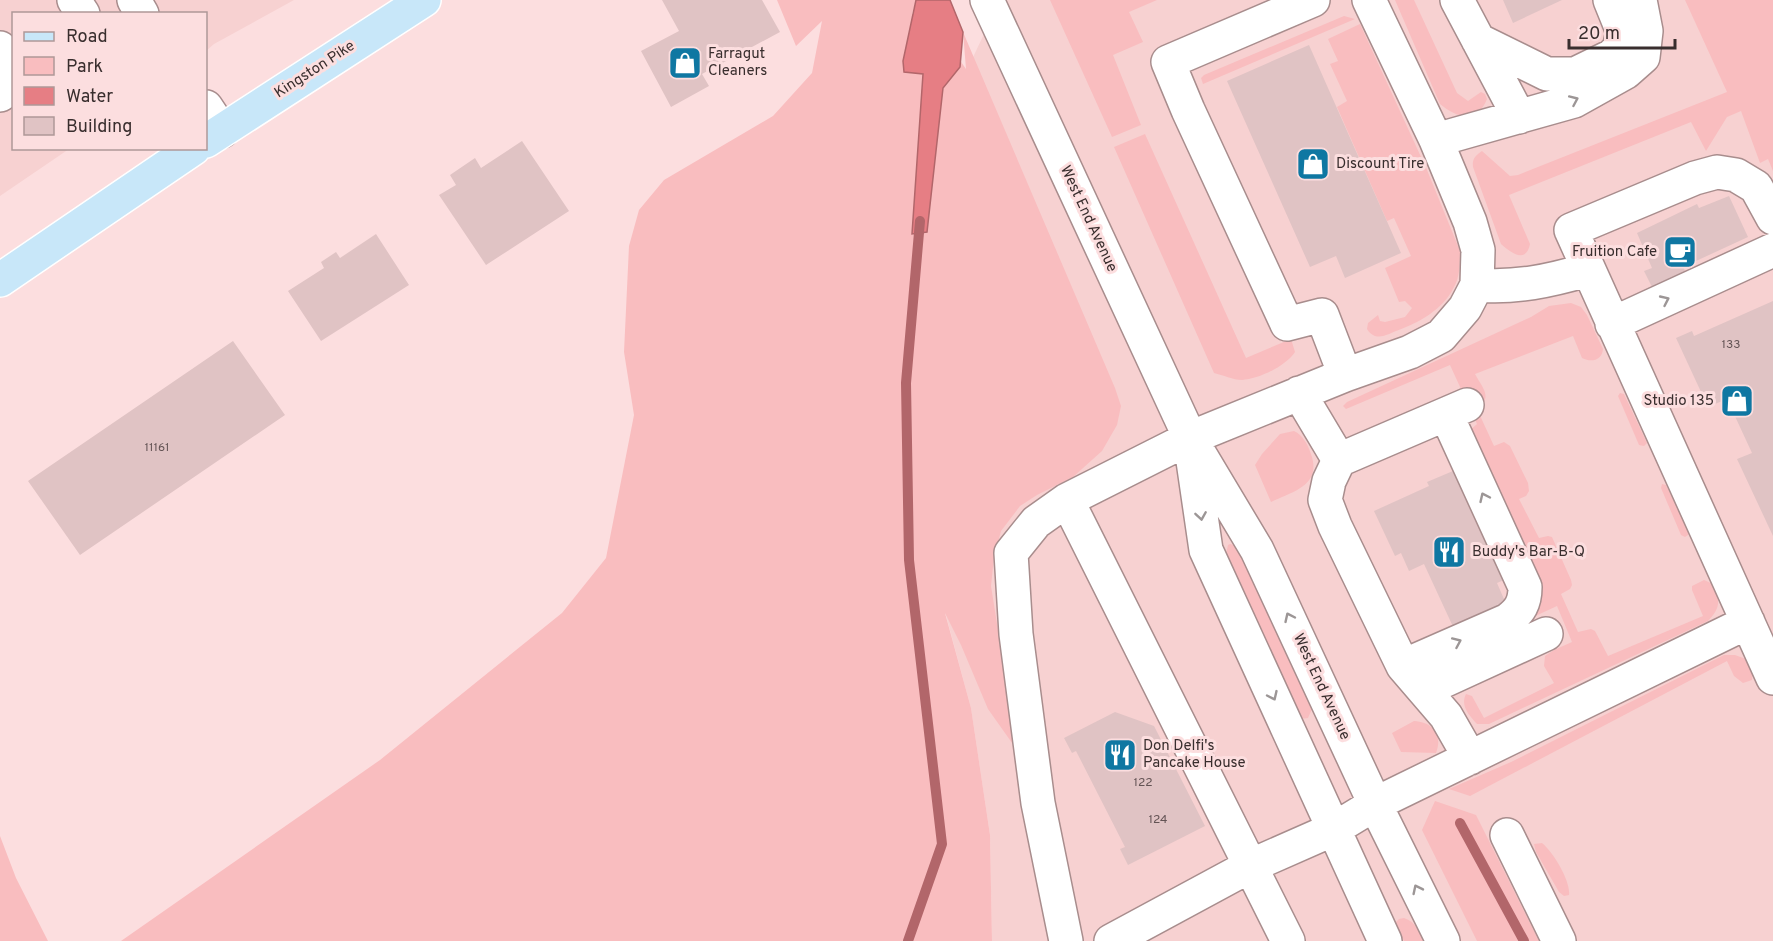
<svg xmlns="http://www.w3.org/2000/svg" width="1773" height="941" font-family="Overpass,sans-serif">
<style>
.built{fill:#f7d1d1}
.green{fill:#f9bdbf}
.water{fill:#e67e84;stroke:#b2666a;stroke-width:1.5}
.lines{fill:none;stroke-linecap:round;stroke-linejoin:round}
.stream{stroke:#b2666a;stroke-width:10}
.building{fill:#e0c3c4}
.minor-casing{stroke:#a88d8d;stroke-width:36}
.major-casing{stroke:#fff;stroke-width:36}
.minor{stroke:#fff;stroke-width:33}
.major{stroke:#c8e7f9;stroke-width:33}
.oneway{stroke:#9c9696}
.labels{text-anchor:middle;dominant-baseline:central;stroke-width:6;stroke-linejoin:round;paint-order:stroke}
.number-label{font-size:12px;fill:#635354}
.poi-label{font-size:15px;fill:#392e2e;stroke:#fcdedf;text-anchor:start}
.street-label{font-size:15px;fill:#392e2e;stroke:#fcdedf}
</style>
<rect width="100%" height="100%" fill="#fcdedf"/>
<path class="built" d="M0,0H294L214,44L206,51V14H14V148L69,149L0,196Z
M1000,0H1773V941H992L990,835L971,708L944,608L967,70Z"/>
<path class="green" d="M777,0H916L912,14L950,46L966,69L963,32L1115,388L1121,406L1117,425L1102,451L1073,477L1037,495L1020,506L1001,531L994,557L991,586L1017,750L988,709L961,645L945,613L971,708L990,835L992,941H121L380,760L562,613L606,558L634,415L624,352L629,246L639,210L664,180L773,116L812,73L822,21L796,46Z
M1050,0H1157L1129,12L1143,42L1113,55L1141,125L1112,137Z
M1395,0H1414L1457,93L1468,101L1481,92L1485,94L1487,99C1477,124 1457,118 1440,104Z
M1685,0H1773V171L1768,159L1760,163L1741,111L1727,117L1706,151L1691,122L1509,195L1530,244C1526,264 1511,253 1501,244L1473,167C1472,159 1475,156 1482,151L1510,176L1518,175L1727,92Z
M1344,16L1355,19L1203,84L1201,78L1204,75Z
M1360,24L1427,170L1460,251C1460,262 1460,277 1454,287C1443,310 1418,323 1396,331C1389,334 1380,339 1373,335C1371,334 1368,331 1367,329L1368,323L1378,315L1380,321L1385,322L1405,317L1412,308L1405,301L1399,302L1385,268L1411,256L1394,218L1387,221L1337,107L1347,101L1330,64L1338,61L1328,39Z
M1145,134L1246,358L1291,339L1295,352C1286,366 1259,379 1242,380C1233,380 1223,375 1214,373L1114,147Z
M1571,303L1581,307L1587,315L1603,349C1602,360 1592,363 1582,358L1573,336L1475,374C1483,389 1493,397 1477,409L1494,446L1504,442L1510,446L1528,483L1529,491L1526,496L1519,499L1539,538L1548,536L1552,537L1571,580L1572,585L1570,589L1561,594L1578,632L1591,629L1595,631L1608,656L1703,616L1692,590V586L1704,580L1713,584C1720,601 1721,607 1708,621L1489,724H1477C1469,715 1460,706 1466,694L1472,696L1484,718L1554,683L1544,666L1545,656L1554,650L1572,642L1557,606L1531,618L1469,431L1477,424L1450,365L1346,409L1343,406L1347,402L1531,317L1549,306Z
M1620,393L1624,394L1647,443L1644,446L1639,445L1618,396Z
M1294,431C1303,435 1308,445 1311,454C1322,485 1294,491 1271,502L1255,465L1262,454L1280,434Z
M1662,484L1666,485L1689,531L1688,535L1685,537L1681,535L1661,488Z
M1230,544L1238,546L1312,705V709L1308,718L1300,719L1267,652L1226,554L1228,545Z
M1724,655H1735L1746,659L1753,671L1752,680L1743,683L1734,676L1727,661L1470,796L1449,789L1511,762Z
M1414,721C1433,722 1443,735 1436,753L1401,752L1392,733Z
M1435,801L1476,815L1539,941H1477L1422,830Z
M0,836L16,878L48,941H0Z
M1542,843C1553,852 1571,881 1569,895L1564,896L1559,892L1536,852L1534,844Z
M1404,918C1416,922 1418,930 1423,941H1404L1395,923L1399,919Z"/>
<path class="water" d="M916,0H950L963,32L960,67L943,88L927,232L912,234L923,74L904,72L903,61Z"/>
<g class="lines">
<path class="stream" d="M1460,823L1524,941
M908,941L942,844L909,560L906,383L920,221"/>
</g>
<path class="building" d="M662,0H762L780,32L702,74L709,86L671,107L641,51L679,31Z
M1503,0H1562L1513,23Z
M1309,45L1401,253L1345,278L1336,256L1310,267L1227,81Z
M522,141L569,211L486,265L439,195L456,185L450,175L475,158L481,168Z
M1729,196L1748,237L1683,267L1688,276L1653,289L1644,271L1652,268L1637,233L1697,204L1699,208Z
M376,234L409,285L321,341L288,291L324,268L321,262L336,252L340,258Z
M1773,301V536L1737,459L1752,453L1727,399L1708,407L1676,338L1692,331L1694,336Z
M233,341L285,415L80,555L28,481Z
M1453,471L1478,525L1492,519L1506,579L1497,583L1507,606L1455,631L1424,564L1409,571L1401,553L1395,556L1374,511L1429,486L1427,482Z
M1115,712L1154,726L1205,826L1128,865L1120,849L1125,847L1076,751L1072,753L1064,738Z"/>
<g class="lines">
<g class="minor-casing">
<path id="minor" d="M74,0L83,14
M134,0L142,14
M987,0L1190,438L1257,550L1375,804L1443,941
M1313,0L1168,62L1188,110L1287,324L1322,315L1345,375
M1457,0L1519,117
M1478,40L1547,74H1575L1612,56L1619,49L1623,32L1610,0
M0,48L14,69
M0,95L14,85
M206,107L222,131
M1436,140L1574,101L1626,72L1643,57L1646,31L1640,0
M1773,218L1756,187L1736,175L1717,172L1695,178L1571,230L1773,678
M1477,285C1517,288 1549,281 1587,270
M1612,324L1773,250
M1299,393L1339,460
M1467,405L1339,460L1329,481L1325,500L1335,526L1403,666L1446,716L1470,758
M1192,454L1206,550L1385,941
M1067,500L1288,941
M1403,666L1508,620C1520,611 1525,603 1525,587L1446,414
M1424,690L1546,634
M1507,835L1559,941
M1066,941L1038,803L1016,634L1011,553L1036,522L1067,500L1190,438L1345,375L1410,352L1441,336L1465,308L1477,285L1478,250L1470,222L1436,140L1369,0
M1111,941L1250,866L1334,829L1375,804L1748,622"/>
</g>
<g class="major-casing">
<path id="major" d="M206,141L424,0
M0,280L194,148"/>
</g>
<use href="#minor" class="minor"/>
<use href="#major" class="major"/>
</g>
<defs><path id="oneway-chevron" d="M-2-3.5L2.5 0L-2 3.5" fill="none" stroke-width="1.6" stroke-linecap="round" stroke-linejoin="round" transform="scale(1.5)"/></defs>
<g class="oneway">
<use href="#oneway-chevron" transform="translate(1574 100) rotate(-24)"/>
<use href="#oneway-chevron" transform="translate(1665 300) rotate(-25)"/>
<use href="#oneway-chevron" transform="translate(1484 497) rotate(-115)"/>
<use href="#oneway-chevron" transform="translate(1201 516) rotate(81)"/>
<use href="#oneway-chevron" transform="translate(1289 617) rotate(-115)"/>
<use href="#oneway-chevron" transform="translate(1457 642) rotate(-24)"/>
<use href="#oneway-chevron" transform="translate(1273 696) rotate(65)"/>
<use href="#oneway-chevron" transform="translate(1417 889) rotate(-116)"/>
</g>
<defs>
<g id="shop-square" transform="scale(1.725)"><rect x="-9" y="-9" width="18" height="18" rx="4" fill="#0f77a2" stroke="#fcdedf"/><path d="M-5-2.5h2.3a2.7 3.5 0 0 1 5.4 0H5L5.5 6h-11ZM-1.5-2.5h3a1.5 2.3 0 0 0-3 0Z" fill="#fff"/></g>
<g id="cafe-square" transform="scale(1.725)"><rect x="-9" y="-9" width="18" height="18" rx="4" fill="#0f77a2" stroke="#fcdedf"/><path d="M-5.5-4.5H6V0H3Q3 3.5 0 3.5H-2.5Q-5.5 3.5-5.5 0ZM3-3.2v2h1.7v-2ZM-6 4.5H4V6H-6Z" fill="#fff"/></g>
<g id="restaurant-square" transform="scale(1.725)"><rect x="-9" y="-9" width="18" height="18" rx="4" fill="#0f77a2" stroke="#fcdedf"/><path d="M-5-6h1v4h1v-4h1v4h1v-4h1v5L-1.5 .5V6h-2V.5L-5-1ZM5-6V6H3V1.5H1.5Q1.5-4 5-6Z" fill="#fff"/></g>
</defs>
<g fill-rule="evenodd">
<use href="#shop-square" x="685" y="63"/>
<use href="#shop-square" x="1313" y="164"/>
<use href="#cafe-square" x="1680" y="252"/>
<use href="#shop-square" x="1737" y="401"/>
<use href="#restaurant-square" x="1449" y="552"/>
<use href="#restaurant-square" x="1120" y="755"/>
</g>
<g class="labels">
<g class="number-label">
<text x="1731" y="345">133</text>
<text x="157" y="448">11161</text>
<text x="1143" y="783">122</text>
<text x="1158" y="820">124</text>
</g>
<g class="poi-label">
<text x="708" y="54">Farragut<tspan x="708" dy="17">Cleaners</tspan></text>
<text x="1336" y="164">Discount Tire</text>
<text x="1657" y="252" text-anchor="end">Fruition Cafe</text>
<text x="1714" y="401" text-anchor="end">Studio 135</text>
<text x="1472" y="552">Buddy's Bar-B-Q</text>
<text x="1143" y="746">Don Delfi's<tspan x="1143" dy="17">Pancake House</tspan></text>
</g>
<g class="street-label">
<text transform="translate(315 70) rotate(-33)">Kingston Pike</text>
<text transform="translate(1088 219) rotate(65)">West End Avenue</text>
<text transform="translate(1321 687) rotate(65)">West End Avenue</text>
</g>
</g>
<rect x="12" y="12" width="195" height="138" fill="#fcdedf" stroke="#ae9898" stroke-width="1.5"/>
<rect x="24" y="32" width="30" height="9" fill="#c8e7f9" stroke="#ae9898" stroke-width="1.5"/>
<text x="66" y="42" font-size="18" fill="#392e2e">Road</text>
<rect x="24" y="57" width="30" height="18" fill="#f9bdbf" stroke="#ae9898" stroke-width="1.5"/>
<text x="66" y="72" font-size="18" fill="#392e2e">Park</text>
<rect x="24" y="87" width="30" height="18" fill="#e67e84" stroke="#ae9898" stroke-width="1.5"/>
<text x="66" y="102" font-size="18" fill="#392e2e">Water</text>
<rect x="24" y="117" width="30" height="18" fill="#e0c3c4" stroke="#ae9898" stroke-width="1.5"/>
<text x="66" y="132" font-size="18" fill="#392e2e">Building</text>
<path d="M1569 39v9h106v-9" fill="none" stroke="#392e2e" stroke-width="3"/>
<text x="1578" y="39" font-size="18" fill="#392e2e" stroke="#fcdedf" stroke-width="4.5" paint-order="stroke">20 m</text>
</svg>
